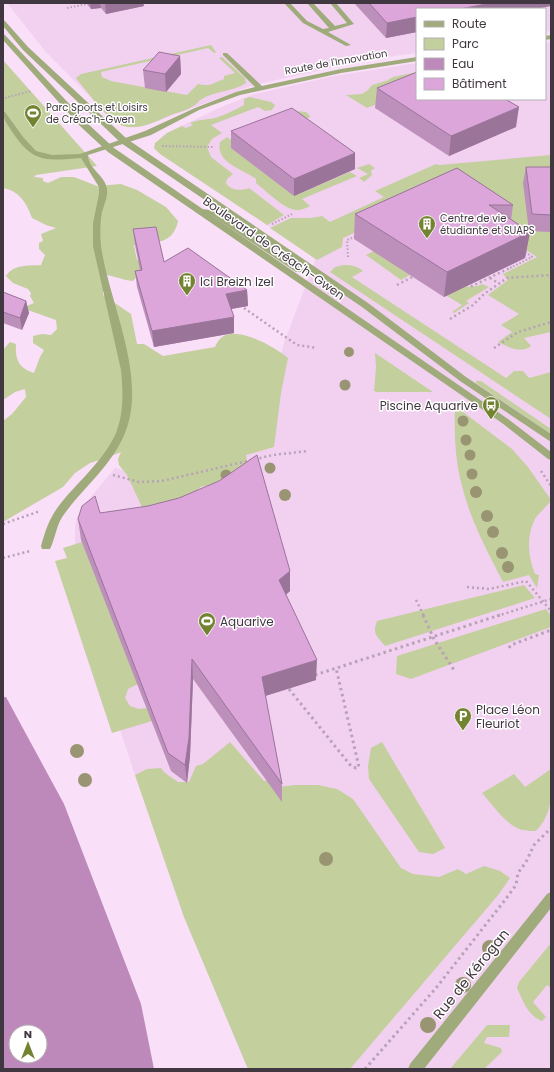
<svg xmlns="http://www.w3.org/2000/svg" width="554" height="1072" font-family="Poppins,sans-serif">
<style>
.built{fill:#f2d1f0}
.green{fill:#c3cf9d}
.water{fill:#bd89bb;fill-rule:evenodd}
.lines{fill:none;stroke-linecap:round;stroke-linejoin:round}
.path-far2{stroke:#b7a2b6;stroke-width:2;stroke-dasharray:1.5 2;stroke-linecap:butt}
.path-far1{stroke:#b7a2b6;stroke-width:2.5;stroke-dasharray:2 3;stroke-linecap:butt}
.path{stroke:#b7a2b6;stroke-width:3;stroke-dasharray:2.5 3.5;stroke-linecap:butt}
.service{fill:#9fab7a;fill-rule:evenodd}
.minor{fill:#9fab7a;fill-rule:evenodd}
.tertiary{fill:#9fab7a;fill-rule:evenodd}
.tree{fill:#999472}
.wall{fill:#bd8fbb}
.shaded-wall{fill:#9a7499}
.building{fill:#dca6da;stroke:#9a7499}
.labels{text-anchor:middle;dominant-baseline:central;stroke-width:3;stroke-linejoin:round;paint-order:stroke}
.far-street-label{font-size:10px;fill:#413740;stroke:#fff}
.far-poi-label{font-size:10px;fill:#413740;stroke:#fff;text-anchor:start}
.street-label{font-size:12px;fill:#413740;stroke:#fff}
.poi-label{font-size:12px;fill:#413740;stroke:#fff;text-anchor:start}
.near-street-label{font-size:14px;fill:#413740;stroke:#fff}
</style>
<rect width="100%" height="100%" fill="#fadff8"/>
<path class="built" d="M7,3H551V31L545,32V9H417V53L366,60L254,85L147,125L138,127L121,125L115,122L45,51Z
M551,42V1069H248L184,917L135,775L93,647L78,573L75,541V526L77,517L85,504L115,468L131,472L274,383L284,343L316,258L160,153L156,150L157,144L164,135L173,130L219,108L251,95L334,76L417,63V99H545V43Z"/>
<path class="green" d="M211,45L216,52L214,53L208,48L101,72L102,77L111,81L187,95L198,84C212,87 212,83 224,79V76L235,73L219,58L222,57L245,78L246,83C232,92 214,91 200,100C198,102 196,105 193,106C188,110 180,112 173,114C156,121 133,135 115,122C100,110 88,93 76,78L81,74Z
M3,60L97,166L36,175L34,177L43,178V181L48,183L61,177H74L97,186L121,184L137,190L166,207L178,221C173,245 155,242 134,245L137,260L162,258L141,272L133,281C122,280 112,275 101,274L103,288V295L131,314L137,344H144L163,356L215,347C216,344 218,341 220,339C234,323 275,347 288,358L281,393L274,447L246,455L248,468L230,481L200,487L193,501L148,520L127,475L119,465L118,459L121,452L106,458L90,463L75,473L63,487L3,522V421L12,414L26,397L25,389L15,392L3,400V350L10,342L16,344C15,359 18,368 34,373L40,357L44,350L33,343V336L42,334L51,335L57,329L56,320L22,308L34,303L30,296L31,293L28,289L13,283L6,276C14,264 28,266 41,265L45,255L39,249V243L43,241L41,234L56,228L46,225L32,218C27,203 19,191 3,188Z
M417,72V88L367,108L346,95L362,94L368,90L372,85L386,81L393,77Z
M250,97L271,102L275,105L272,110L265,111L258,107L211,125L222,133L212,139L207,147L211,157L233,174L227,179L226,183C231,191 241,191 249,188L284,215L267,225L160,154L154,148L155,143L167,133L182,126L186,128L193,125L190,123C200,119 206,120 215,118C225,115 235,110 244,105V99Z
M295,111L306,112L310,116L309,118L292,124L294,196L350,172L357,176L302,199L310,206C306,208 300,211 295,210C284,209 265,190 256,183V179C243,169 215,163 220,142L227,137L236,143Z
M551,155V332L524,338L531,346C522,354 508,347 498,342L512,332L501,325L519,314L488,295L508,280L503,274L537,257L512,241L457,186L343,238L342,247L317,260L270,228L291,218H311L322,216L330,222L384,197L375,191L436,164L439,165Z
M369,164L375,168L371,171L372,175L364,182L359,178L368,174L357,168Z
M374,251L410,275L401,280L366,255Z
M344,265C352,265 357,266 363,271L352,277L506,378L514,371H523L529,378L551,372V419L330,272L335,267Z
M416,277L457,280L468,287L478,286L482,284L489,287L466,301L469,303L454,313L452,312L462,305Z
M375,353L433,392H377L374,391L376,367Z
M476,381H481L551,429V434L476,383Z
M455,406L512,449L528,467L551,500C547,507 539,512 535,519C526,536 528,557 535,574L539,575L537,588L529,575L503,582C487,551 470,519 462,486C455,460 454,433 455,406Z
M82,542L138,684L128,689L125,698L130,706L139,709L147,708L152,721L112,733L55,561L67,558L63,548Z
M524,585L535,598L385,646C377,636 372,635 377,621Z
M546,609L551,616V627L411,679L396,674L397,656Z
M230,742L264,781L269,780L278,787L295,785H318L337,789L353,799L401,868L413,874L439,877L458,869L466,874L484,866L500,871L510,878L499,894L350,1069H248L184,917L135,775L147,769L161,768C166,776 171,776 178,782H189L196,766L203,764Z
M382,742L445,848L433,854L419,852L369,779L368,766L371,748Z
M551,769C551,793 554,812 536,831C530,831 522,831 517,828C503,821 492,804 482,793L514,774L525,787Z
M551,943V988L547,985L533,1002L546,1017L542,1021C528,1016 523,1001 517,988L519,982Z
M487,1025H510L509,1037H487L484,1043L501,1048L502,1052L484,1069H450Z"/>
<path class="water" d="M3,697H6L64,804L141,1004L154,1069H3ZM16,1032H40V1056H16Z"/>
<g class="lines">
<path class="path-far2" d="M67,8L87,4
M5,98L31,91
M162,146L213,147
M272,224L292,214
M348,257L347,240L357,236
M510,268L532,257L524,251"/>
<path class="path-far1" d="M490,278L498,283
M466,284L472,286L512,267
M397,285L414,276
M244,308L297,345L317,348
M450,319L473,305L484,294L507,278L551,275
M494,348L518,332L551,322
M541,471L551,486
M113,475L139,482L162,481L273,455L308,451
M3,524L40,511
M3,558L30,551
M467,587L489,589L526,581L551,611
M416,600L424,616
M497,616L551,599"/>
<path class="path" d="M423,615L434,639L454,670
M509,648L511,645L551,630
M315,675L500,615
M289,689L351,766L356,768L359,767L336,668
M365,1069L436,988L505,900L516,885L518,873L526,862L534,845L551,828"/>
<path class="service" d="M284,3H290L307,21L323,29L329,28L307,3H313L335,26L347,23L330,3H336L354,24L328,32L351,45L346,46L303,23Z"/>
<path class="minor" d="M551,35V39L545,40V36Z
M223,53H227L262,86L341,69L417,57V61L341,73L240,95L199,110L151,135L88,155C88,169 105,175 107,189C108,197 104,205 102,212C100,223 100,235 101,246C109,303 148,377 125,433C112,465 85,486 65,513C56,524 56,537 50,549H42L41,546C45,532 49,519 58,507C77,482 103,462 116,433C124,413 123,391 121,370L93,246V223L99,194V187L81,158C47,161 33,163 13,133C8,125 3,120 3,111L5,112L23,137L36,151L52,155L80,154L145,131L195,108L236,92L255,87L223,55Z
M195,208L216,211L301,268H314L318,270L314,272H296L211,215L195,212Z
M551,892V908L424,1069H408L410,1064L547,894Z"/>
<path class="tertiary" d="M3,20L5,21L28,47L127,139L368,303L466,377L551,434V442L460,381L362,307L121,143L23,50L3,26Z
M3,34L5,35L87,123L114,148L508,419L551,452V460L548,459L502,423L108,152L81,127L3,40Z"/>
</g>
<g class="tree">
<circle cx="349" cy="352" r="5"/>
<circle cx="345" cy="385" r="5.5"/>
<circle cx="463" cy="421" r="5.5"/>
<circle cx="466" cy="440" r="5.5"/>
<circle cx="470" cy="455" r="5.5"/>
<circle cx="270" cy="468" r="5.5"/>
<circle cx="472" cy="474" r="5.5"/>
<circle cx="226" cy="475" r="5.5"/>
<circle cx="476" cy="492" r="6"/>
<circle cx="285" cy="495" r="6"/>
<circle cx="487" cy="516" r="6"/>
<circle cx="493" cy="532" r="6"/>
<circle cx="502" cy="553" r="6"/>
<circle cx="508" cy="567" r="6"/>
<circle cx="77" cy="751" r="7"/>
<circle cx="85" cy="780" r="7"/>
<circle cx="326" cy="859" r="7"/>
<circle cx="490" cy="948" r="8"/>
<circle cx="463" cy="985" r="8"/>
<circle cx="428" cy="1025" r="8"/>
</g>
<path class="wall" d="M86,3H143L144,6L106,14L101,8L91,9Z
M354,3H551L417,9V32L386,38Z
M180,56L181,74L166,92L145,88L143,70Z
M377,88L516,127L449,156L375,108Z
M231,131L355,169L294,196L231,148Z
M526,167H551V232L529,231L523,183Z
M457,168L513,205L511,220L530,232L525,258L444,297L354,239L355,214Z
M133,229L164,262L247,290L248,306L231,309L234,333L154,347L137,287L135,271L140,270L135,245Z
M3,292L26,301L29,313L22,330L3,323Z
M100,513L290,591L286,595L316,680L265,696L282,784V802L193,679L190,756L187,783L171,771L81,540L78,519Z"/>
<path class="shaded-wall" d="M90,3H100L101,8L91,9Z
M110,3H143L144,6L106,14L105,4Z
M491,3H551V6L536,9H460Z
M417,17V32L386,38L387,23Z
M180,56L181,74L166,92L165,74Z
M519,107L516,127L449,156L451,136Z
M355,153V169L294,196V179Z
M530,232L525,258L444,297L447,272Z
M247,290L248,306L226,310V294Z
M26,301L29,313L22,330L20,318Z
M234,317V333L154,347L152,331Z
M290,571V591L279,600V580Z
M192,659L193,679L190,756L187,783L185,765Z
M317,660L316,680L262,697V677Z"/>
<path class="building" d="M369,3H491L460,9H417V17L387,23Z
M159,52L180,56L165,74L143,70Z
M417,72V99H505L519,107L451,136L377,88Z
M292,108L355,153L294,179L231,131Z
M526,167H551V215L532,214Z
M457,168L513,205H489L530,232L447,272L355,214Z
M156,227L164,262L188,248L247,290L226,294L234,317L152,331L135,271L142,270L133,229Z
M3,292L26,301L20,318L3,312Z
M257,455L290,571L279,580L317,660L262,677L282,784L192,659L189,738L185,765L168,753L78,519L82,506L95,496L100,513L148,506L179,498L219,481Z"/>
<defs>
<g id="stadium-pin" transform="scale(0.9)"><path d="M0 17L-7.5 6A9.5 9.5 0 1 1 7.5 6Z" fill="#738331" stroke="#fff"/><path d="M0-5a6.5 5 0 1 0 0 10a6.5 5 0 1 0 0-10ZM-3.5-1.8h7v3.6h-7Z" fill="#fff"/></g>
<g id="building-pin" transform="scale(0.9)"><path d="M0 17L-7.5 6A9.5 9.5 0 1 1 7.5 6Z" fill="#738331" stroke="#fff"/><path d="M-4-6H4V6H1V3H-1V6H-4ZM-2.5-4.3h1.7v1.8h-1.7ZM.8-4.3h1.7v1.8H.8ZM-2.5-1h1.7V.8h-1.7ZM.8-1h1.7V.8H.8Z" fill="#fff"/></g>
<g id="bus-pin" transform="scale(0.9)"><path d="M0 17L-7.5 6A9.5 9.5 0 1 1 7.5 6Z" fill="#738331" stroke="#fff"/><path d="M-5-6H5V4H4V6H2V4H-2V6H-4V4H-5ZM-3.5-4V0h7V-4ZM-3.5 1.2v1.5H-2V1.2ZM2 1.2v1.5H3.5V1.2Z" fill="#fff"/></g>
<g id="parking-pin" transform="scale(0.9)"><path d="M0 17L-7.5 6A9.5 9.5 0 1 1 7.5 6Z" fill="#738331" stroke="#fff"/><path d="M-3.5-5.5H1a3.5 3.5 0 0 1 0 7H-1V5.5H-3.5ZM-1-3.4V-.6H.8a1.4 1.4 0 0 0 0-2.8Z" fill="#fff"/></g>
</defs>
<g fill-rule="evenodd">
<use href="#stadium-pin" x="33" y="113"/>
<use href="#building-pin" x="427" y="224"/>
<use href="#building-pin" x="187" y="281"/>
<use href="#bus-pin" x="491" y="405"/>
<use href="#stadium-pin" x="207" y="621"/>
<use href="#parking-pin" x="463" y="716"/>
</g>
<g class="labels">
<g class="far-street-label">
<text transform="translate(336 62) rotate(-10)">Route de l'Innovation</text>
</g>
<g class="far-poi-label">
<text x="46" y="107">Parc Sports et Loisirs<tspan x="46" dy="12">de Créac'h-Gwen</tspan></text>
<text x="440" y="218">Centre de vie<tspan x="440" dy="12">étudiante et SUAPS</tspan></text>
</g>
<g class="street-label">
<text transform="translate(274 248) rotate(35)">Boulevard de Créac'h-Gwen</text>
</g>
<g class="poi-label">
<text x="200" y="281">Ici Breizh Izel</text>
<text x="478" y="405" text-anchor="end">Piscine Aquarive</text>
<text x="220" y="621">Aquarive</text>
<text x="476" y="709">Place Léon<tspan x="476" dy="14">Fleuriot</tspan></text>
</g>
<g class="near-street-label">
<text transform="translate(471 974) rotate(-51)">Rue de Kérogan</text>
</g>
</g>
<rect width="554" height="1072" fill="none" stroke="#413740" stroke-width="8"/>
<rect x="416" y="8" width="130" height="92" fill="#ffffff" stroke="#b3afb3"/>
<rect x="424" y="21" width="20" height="6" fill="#9fab7a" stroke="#b3afb3"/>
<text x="452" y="28" font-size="12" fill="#413740">Route</text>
<rect x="424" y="38" width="20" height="12" fill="#c3cf9d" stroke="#b3afb3"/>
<text x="452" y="48" font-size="12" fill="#413740">Parc</text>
<rect x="424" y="58" width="20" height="12" fill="#bd89bb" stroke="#b3afb3"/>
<text x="452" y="68" font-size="12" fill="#413740">Eau</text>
<rect x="424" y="78" width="20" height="12" fill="#dca6da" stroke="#b3afb3"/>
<text x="452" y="88" font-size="12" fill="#413740">Bâtiment</text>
<g transform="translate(28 1044)"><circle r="19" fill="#ffffff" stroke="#b3afb3"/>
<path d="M0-3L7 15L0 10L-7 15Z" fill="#738331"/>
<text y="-6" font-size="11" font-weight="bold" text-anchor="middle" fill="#413740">N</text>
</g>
</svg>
